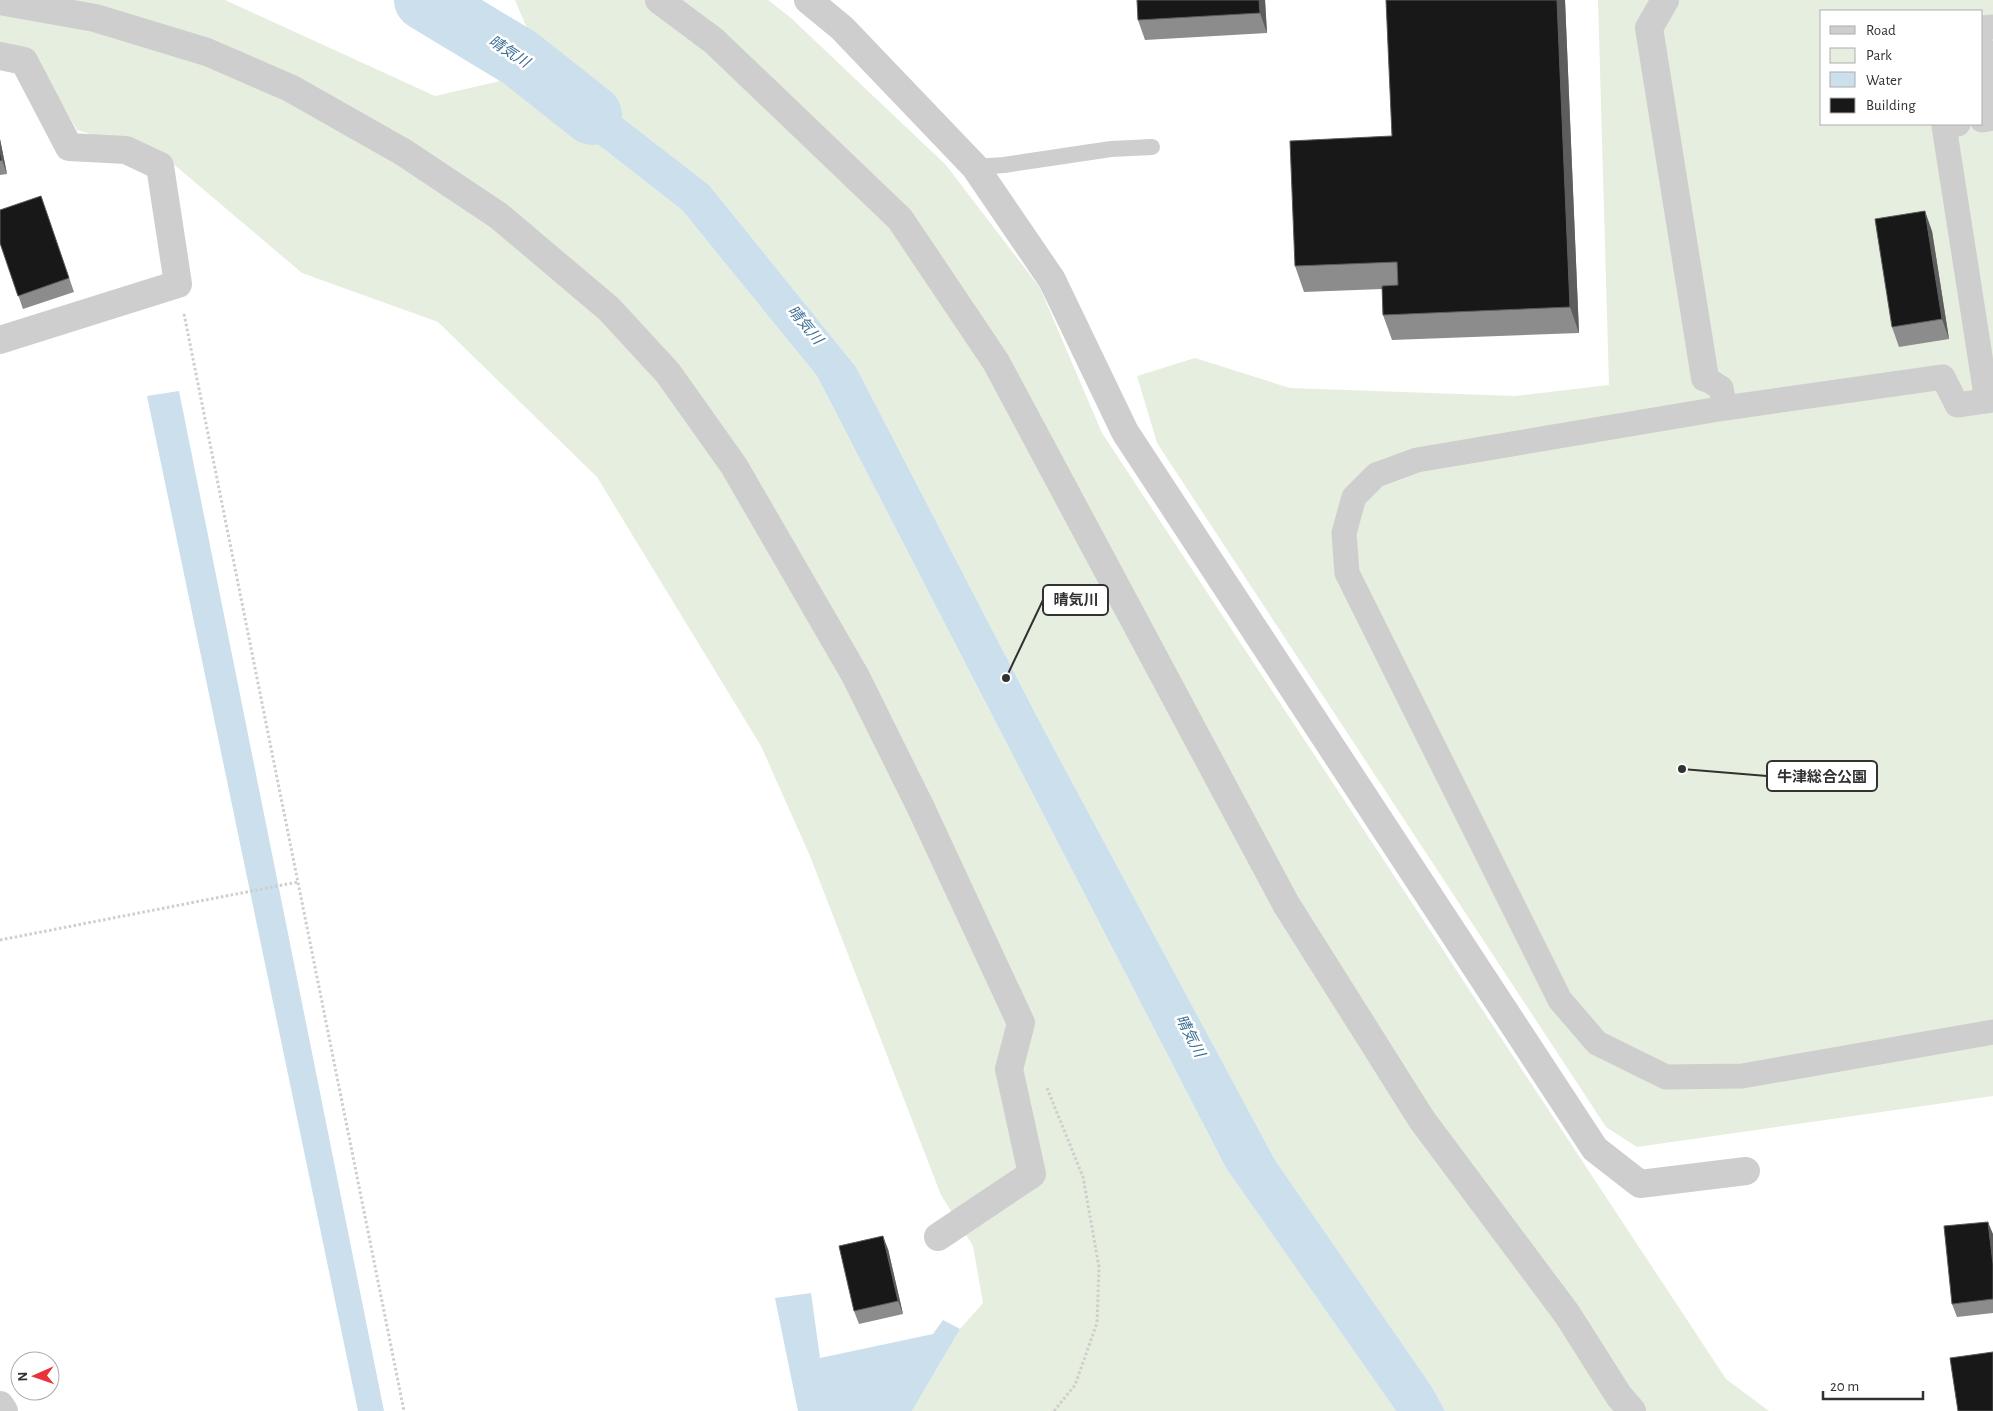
<svg xmlns="http://www.w3.org/2000/svg" width="1993" height="1411" font-family="'Alegreya Sans','Noto Sans JP',sans-serif">
<style>
.green{fill:#e6eedf;fill-rule:evenodd}
.water{fill:#cbdfed}
.lines{fill:none;stroke-linecap:round;stroke-linejoin:round}
.river{stroke:#cbdfed;stroke-width:60}
.path{stroke:#cecece;stroke-width:3;stroke-dasharray:2.5 2.5;stroke-linecap:butt}
.service{stroke:#cecece;stroke-width:16}
.pedestrian{stroke:#cecece;stroke-width:25}
.minor{stroke:#cecece;stroke-width:28}
.tertiary{stroke:#cecece;stroke-width:28}
.wall{fill:#8c8c8c}
.shaded-wall{fill:#5d5d5d}
.building{fill:#181818;stroke:#5d5d5d}
.labels{text-anchor:middle;dominant-baseline:central;stroke-width:5;stroke-linejoin:round;paint-order:stroke}
.water-label{font-size:15px;font-style:italic;fill:#3c6f95;stroke:#fff}
.leader{fill:none;stroke:#313131;stroke-width:2}
.callout-dot{fill:#313131;stroke:#fff;stroke-width:2}
.callout{fill:#fff;stroke:#313131;stroke-width:2}
.callout-label{font-size:15px;text-anchor:middle;font-weight:bold;fill:#313131}
</style>
<rect width="100%" height="100%" fill="#fff"/>
<path class="green" d="M0,0H225L435,96L513,78L682,210L817,376L1226,1168L1396,1411H912L960,1329L983,1303L973,1246L941,1195L810,856L761,746L597,477L438,322L302,273L164,156L77,130L31,52L0,62Z
M515,0H768L791,18L946,165L1040,288L1102,433L1726,1379L1769,1411H1445L1432,1387L1275,1160L1044,730L856,367L709,185L537,52Z
M1598,0H1993V1096L1637,1147L1606,1127L1157,443L1137,376L1195,358L1290,388L1515,396L1609,385ZM1822,11H1982V124H1822Z"/>
<path class="water" d="M537,52L709,185L856,367L1044,730L1275,1160L1432,1387L1445,1411H1396L1226,1168L817,376L682,210L513,78Z
M179,391L384,1411H358L147,396Z
M811,1293L820,1358L933,1334L943,1320L960,1329L912,1411H798L775,1298Z"/>
<g class="lines">
<path class="river" d="M424,0L520,58L592,115"/>
<path class="path" d="M184,314L404,1411
M0,940L298,882
M1047,1088L1083,1177L1099,1267L1097,1323L1075,1385L1054,1411"/>
<path class="service" d="M975,167L1004,165L1111,149L1152,147"/>
<path class="pedestrian" d="M1982,28L1993,27
M1982,47L1993,118L1982,120
M1958,124L1944,126L1987,401
M1705,378L1721,388L1725,408L1943,377L1957,405L1993,400
M1725,408L1417,460L1376,475L1354,497L1344,533L1347,573L1560,1000L1597,1043L1666,1077L1742,1076L1993,1032"/>
<path class="minor" d="M659,0L714,41L900,219L996,362L1286,904L1422,1120L1567,1314L1619,1396L1632,1411
M808,0L842,28L975,167L1052,280L1125,432L1595,1149L1640,1184L1746,1171
M0,1L95,18L207,52L290,88L403,152L499,216L609,309L668,373L734,466L855,675L920,806L1021,1023L1009,1069L1032,1174L938,1237
M0,56L24,61L69,147L126,150L160,166L178,284L0,340
M0,1405L4,1411"/>
<path class="tertiary" d="M1665,0L1649,28L1705,378"/>
</g>
<path class="wall" d="M1137,0H1265L1267,33L1145,40L1138,20Z
M1386,0H1565L1579,333L1392,340L1383,315L1382,289L1304,292L1295,266L1392,136Z
M0,139L7,174L0,175Z
M46,210L74,292L23,309L0,243Z
M1932,231L1949,339L1899,347L1892,327Z
M1993,1234V1313L1957,1317L1952,1304Z
M888,1249L903,1314L859,1324L854,1311Z"/>
<path class="shaded-wall" d="M1259,0H1265L1267,33L1260,13Z
M1557,0H1565L1579,333L1570,307Z
M0,139L7,174L2,160L0,151Z
M1925,211L1932,231L1949,339L1942,319Z
M1988,1222L1993,1234V1264Z
M883,1236L888,1249L903,1314L898,1301Z"/>
<path class="building" d="M1137,0H1259L1260,13L1138,20Z
M1386,0H1557L1570,307L1383,315L1382,286L1398,285L1397,262L1295,266L1290,141L1392,136Z
M0,151L2,160L0,161Z
M41,196L69,278L18,296L0,243V210Z
M1925,211L1942,319L1892,327L1875,219Z
M1988,1222L1993,1264V1299L1952,1304L1944,1226Z
M883,1236L898,1301L854,1311L839,1246Z
M1993,1352V1411H1958L1950,1358Z"/>
<g class="labels">
<g class="water-label">
<text transform="translate(509 52) rotate(33)">晴気川</text>
<text transform="translate(805 325) rotate(50)">晴気川</text>
<text transform="translate(1190 1036) rotate(63)">晴気川</text>
</g>
</g>
<path class="leader" d="M1006 678L1043 600M1682 769L1767 776"/>
<g class="callout-dot">
<circle cx="1006" cy="678" r="5"/>
<circle cx="1682" cy="769" r="5"/>
</g>
<g class="callout">
<rect x="1043" y="585" width="65" height="30" rx="5"/>
<rect x="1767" y="761" width="110" height="30" rx="5"/>
</g>
<g class="callout-label">
<text x="1076" y="605">晴気川</text>
<text x="1822" y="782">牛津総合公園</text>
</g>
<rect x="1820" y="10" width="162" height="115" fill="#ffffff" stroke="#adadad"/>
<rect x="1830" y="26" width="25" height="8" fill="#cecece" stroke="#adadad"/>
<text x="1866" y="35" font-size="15" fill="#313131">Road</text>
<rect x="1830" y="48" width="25" height="15" fill="#e6eedf" stroke="#adadad"/>
<text x="1866" y="60" font-size="15" fill="#313131">Park</text>
<rect x="1830" y="72" width="25" height="15" fill="#cbdfed" stroke="#adadad"/>
<text x="1866" y="85" font-size="15" fill="#313131">Water</text>
<rect x="1830" y="98" width="25" height="15" fill="#181818" stroke="#adadad"/>
<text x="1866" y="110" font-size="15" fill="#313131">Building</text>
<g transform="translate(35 1376) rotate(268)"><circle r="24" fill="#ffffff" stroke="#adadad"/>
<path d="M0-4L9 19L0 12L-9 19Z" fill="#e83338"/>
<text y="-8" font-size="14" font-weight="bold" text-anchor="middle" fill="#313131">N</text>
</g>
<path d="M1823 1391v8h100v-8" fill="none" stroke="#313131" stroke-width="2.5"/>
<text x="1830" y="1391" font-size="15" fill="#313131" stroke="#ffffff" stroke-width="4" paint-order="stroke">20 m</text>
</svg>
